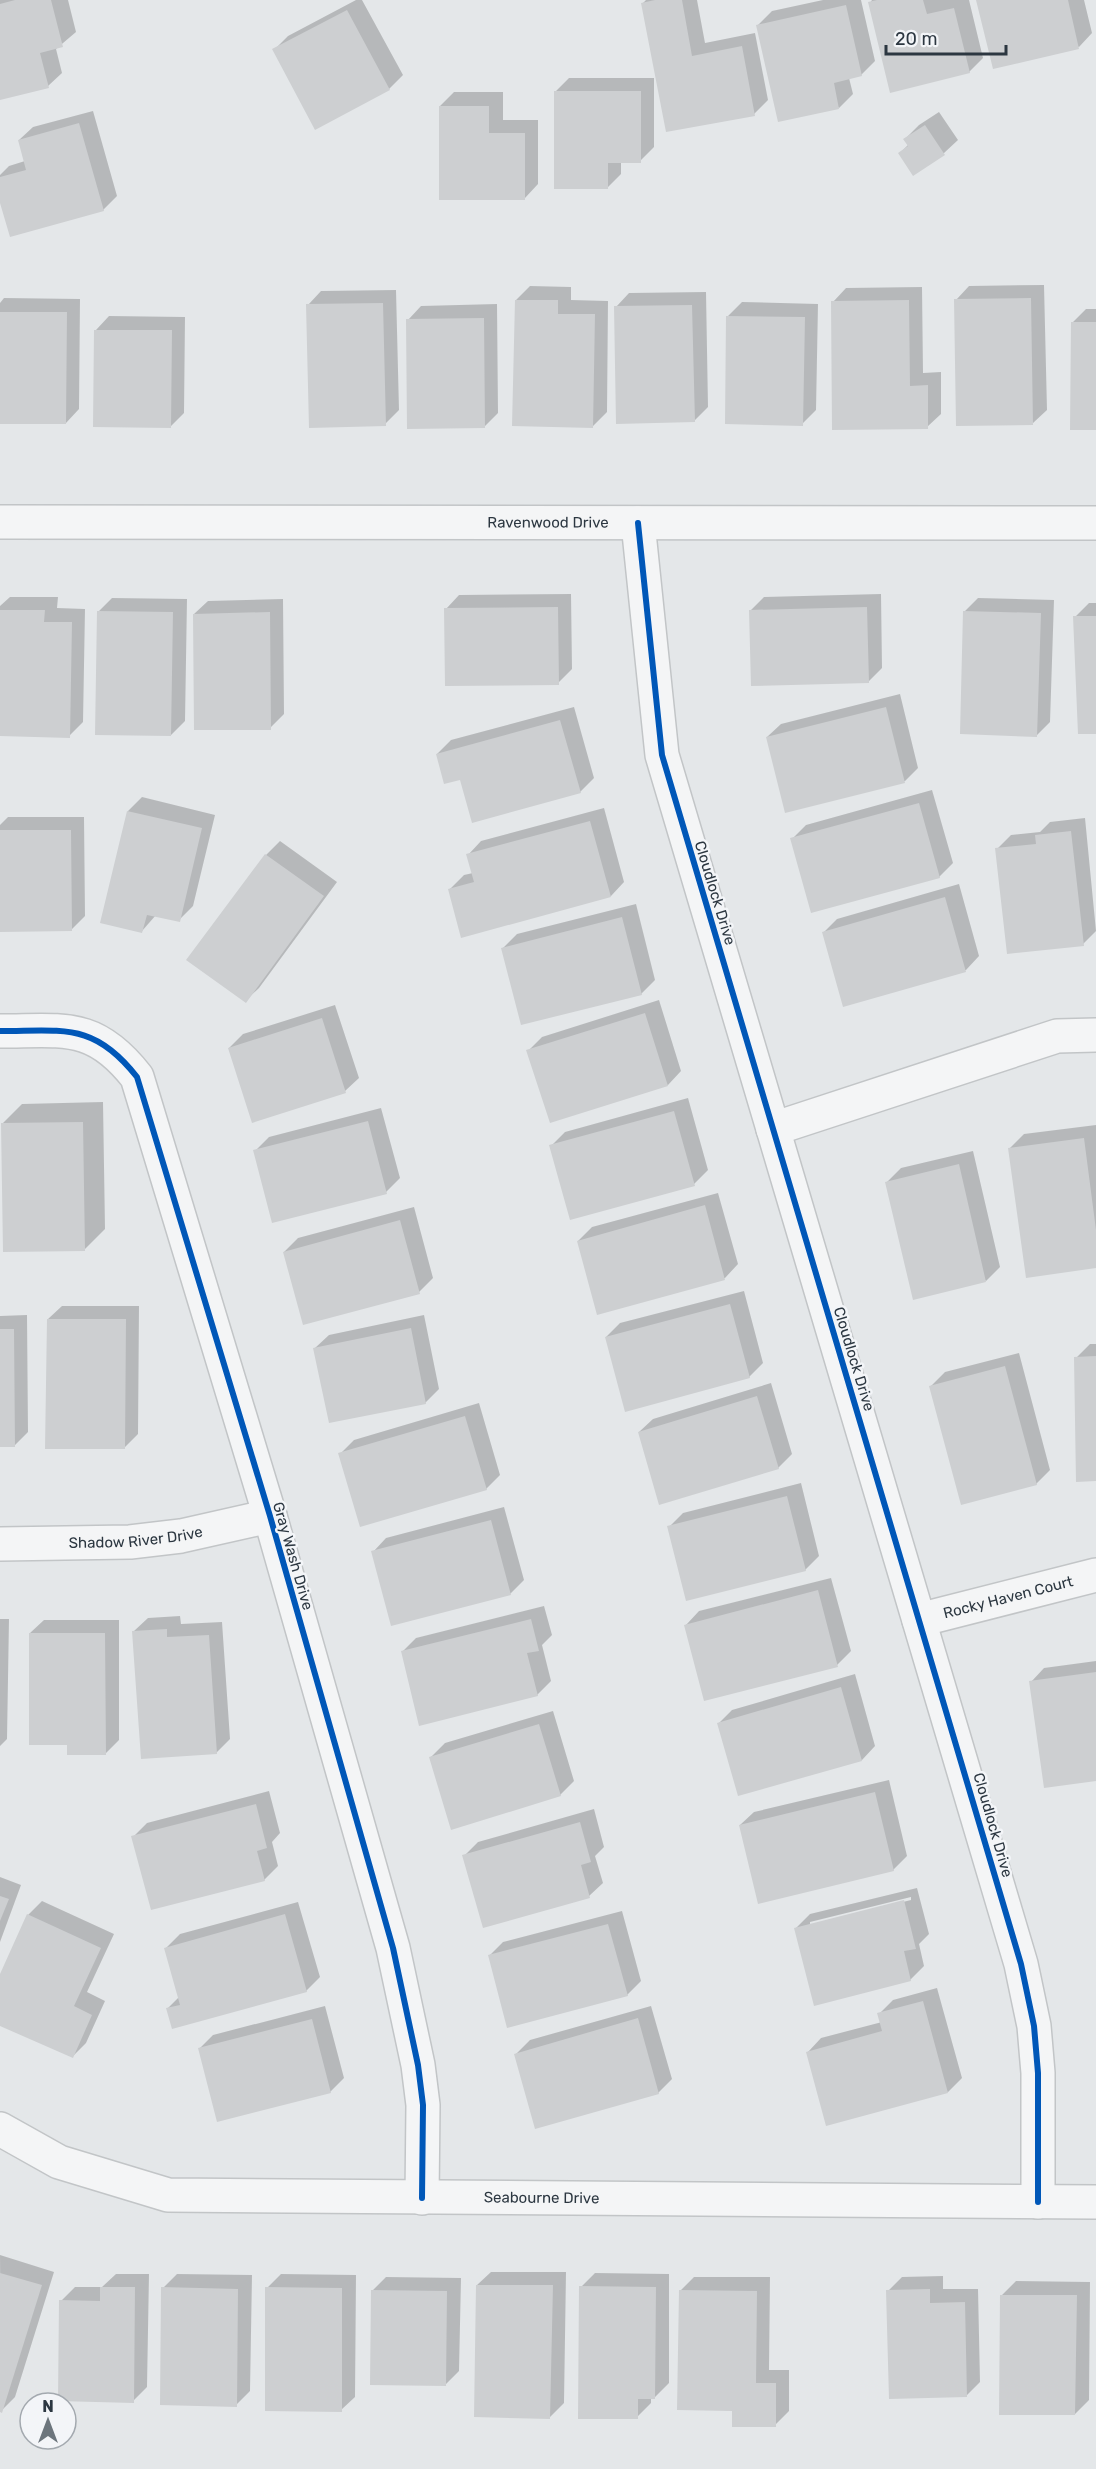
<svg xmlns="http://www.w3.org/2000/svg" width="1096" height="2469" font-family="Rubik,sans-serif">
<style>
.shadow{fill:#0003;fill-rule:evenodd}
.building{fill:#cdcfd1}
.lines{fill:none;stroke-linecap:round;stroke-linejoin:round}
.minor-casing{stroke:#c2c5c7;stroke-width:36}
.minor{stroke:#f4f5f6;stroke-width:33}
.cycleway-casing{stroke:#f3f5f8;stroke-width:10}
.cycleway{stroke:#0057b8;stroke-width:6}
.labels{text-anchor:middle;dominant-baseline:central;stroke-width:5;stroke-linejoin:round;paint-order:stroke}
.street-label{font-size:15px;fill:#2c3741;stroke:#f3f5f8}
</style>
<rect width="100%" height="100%" fill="#e4e7e9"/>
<path class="shadow" d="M0,0H68L76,32L56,49L62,73L48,86L0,98Z
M356,0H362L403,75L389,89L274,50L288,36Z
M646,0H697L705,43L755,33L768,100L754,114L667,130L643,3Z
M823,0H861L875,61L861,75L849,78L853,94L839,108L758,25L772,11Z
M872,0H969L983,58L969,72L870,3Z
M978,0H1084L1092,33L1079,47Z
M569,78H654V147L640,161H621V174L607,188L555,92Z
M454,92H503V120H538V184L525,198L440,106Z
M93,111L117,196L103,210L0,197V175L9,166L25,161L19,140L33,127Z
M939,112L958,140L944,153L913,174L900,153L908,145L905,139L919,125Z
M1044,285L1047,410L1033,423L956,300L969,286Z
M530,286L571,287V300L608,301L607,412L593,426L516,300Z
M922,287L923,373L941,372V414L927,427L833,302L846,288Z
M396,290L399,410L385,424L308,305L321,291Z
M706,292L708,407L694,421L616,307L629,293Z
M4,298L80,299L79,409L66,423L0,422V303Z
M742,302L818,304L816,410L802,424L728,316Z
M497,304L498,413L484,427L408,320L421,306Z
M1086,309H1096V429L1072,323Z
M109,316L185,317L184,413L170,427L96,330Z
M571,594L572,669L558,683L446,609L459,595Z
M881,594L882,668L868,682L750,611L764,597Z
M10,597H58L57,608L85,609L83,722L69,736L0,735V606Z
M112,598L187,599L185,721L171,735L98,612Z
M978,598L1054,600L1050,722L1036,736L964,612Z
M283,599L284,714L270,728L194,614L208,601Z
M1089,603H1096V732L1075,617Z
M900,694L918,768L905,781L786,811L767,737L781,724Z
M574,707L594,778L580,792L461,778L437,754L451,740Z
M932,790L953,863L939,877L792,839L806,825Z
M142,797L215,815L193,906L179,920L156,915L142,931L128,811Z
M604,808L624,882L611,896L450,889L464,875L473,873L468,855L481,841Z
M8,817H84L85,916L71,930H0V825Z
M1085,818L1096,931L1083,944L997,849L1011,835L1040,832L1050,822Z
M280,841L337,882L259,988L245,1001L266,855Z
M959,884L979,956L966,970L844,1005L823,933L837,919Z
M636,904L655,980L641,994L503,948L517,934Z
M659,1000L681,1071L668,1085L528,1051L542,1037Z
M335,1005L359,1078L345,1091L229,1048L243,1034Z
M688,1098L708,1170L694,1184L551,1146L565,1132Z
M103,1102L105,1229L85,1249L2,1124L22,1104Z
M381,1108L400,1178L386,1192L255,1151L269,1137Z
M1096,1125V1267L1010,1148L1024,1134Z
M973,1151L1000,1267L986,1281L887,1182L901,1168Z
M718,1193L738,1264L725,1278L598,1313L578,1241L592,1227Z
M414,1207L433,1278L419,1292L284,1252L298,1238Z
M744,1291L763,1363L749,1377L606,1337L620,1323Z
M62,1306H139L138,1434L124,1448L48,1319Z
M27,1315L28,1432L14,1446H0V1316Z
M424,1315L439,1389L425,1403L315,1348L329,1335Z
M1090,1344H1096V1480L1076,1358Z
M1019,1353L1050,1470L1036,1484L931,1386L945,1372Z
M771,1383L792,1454L778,1468L639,1432L653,1419Z
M479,1403L500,1475L486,1489L340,1454L354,1440Z
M801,1483L819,1556L805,1570L669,1527L683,1513Z
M504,1507L524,1580L510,1594L373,1552L386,1538Z
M831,1578L851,1651L837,1665L686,1625L699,1611Z
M544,1606L552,1635L542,1645L551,1681L537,1695L402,1652L416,1638Z
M180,1616L181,1624L222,1622L230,1739L216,1753L134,1631L148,1618Z
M0,1619H9L7,1739L0,1746Z
M44,1620H119V1740L105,1754L68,1743L30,1633Z
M1096,1661V1779L1031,1682L1044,1668Z
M855,1674L875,1746L862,1760L719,1723L732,1710Z
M553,1711L574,1781L560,1795L431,1757L445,1743Z
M889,1780L907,1856L893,1870L740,1825L754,1812Z
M269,1791L280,1833L272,1842L278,1866L264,1880L133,1837L147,1823Z
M594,1809L604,1847L595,1856L603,1883L589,1896L464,1856L478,1842Z
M0,1877L21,1885L0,1942Z
M917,1888L929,1934L919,1944L924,1966L910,1980L796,1928L810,1914ZM911,1897V1900L810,1925V1922Z
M42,1901L114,1934L87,1992L105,2001L86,2043L73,2056L0,2024V1978L28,1915Z
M298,1902L320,1977L306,1991L167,2009L179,1997L166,1948L180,1934Z
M622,1911L641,1981L627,1995L489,1956L503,1942Z
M937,1988L962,2078L948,2092L808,2052L821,2038L882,2022L879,2014L893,2000Z
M325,2006L344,2078L330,2092L199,2049L213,2035Z
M651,2006L672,2079L658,2093L516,2054L530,2040Z
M0,2255L54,2272L15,2397L1,2411Z
M491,2272H566L564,2403L550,2417L477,2285Z
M595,2273L669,2274V2383L655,2397H651V2403L637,2417L581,2287Z
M116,2274H149L147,2387L133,2401L61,2301L75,2287H102Z
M177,2274L252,2275L250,2391L236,2405L163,2288Z
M281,2274L356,2275L355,2397L341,2410L267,2288Z
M943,2276V2289H978L980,2382L966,2396L888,2291L902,2277Z
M386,2277L461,2278L459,2371L445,2385L372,2291Z
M694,2277H770L769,2370H789V2411L775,2425L734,2409L680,2291Z
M1016,2281L1090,2282L1089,2400L1075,2414L1002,2295Z"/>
<path class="building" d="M15,0H51L63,47L40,53L49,88L0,100V4Z
M655,0H682L692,56L742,46L755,116L666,132L641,3Z
M877,0H923L927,14L954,8L970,73L890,93L868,2Z
M976,0H1068L1079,49L993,69Z
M846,5L862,76L834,83L839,109L778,122L756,25Z
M347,10L390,90L315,130L272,49Z
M554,91H641V163H608V189H554Z
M439,106H489V133H525V200H439Z
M79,123L104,211L10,237L0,203V177L26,170L18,140Z
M925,125L945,155L913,176L898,153L908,146L903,139Z
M1031,298L1033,425L956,426L954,299Z
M515,300H558V314H595L593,428L512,426Z
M909,300L910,386L928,385V429L832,430L831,301Z
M383,303L386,426L309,428L306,304Z
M692,305L695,422L616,424L614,306Z
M0,312H67L66,424H0Z
M726,316L805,317L803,426L725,424Z
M484,318L485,428L407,429L406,319Z
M1071,322H1096V430H1070Z
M94,330H172L171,428L93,427Z
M558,607L559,685L445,686L444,608Z
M867,607L869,683L751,686L749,610Z
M0,610H45L44,622H72L70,738L0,736Z
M97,611L173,612L171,736L95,735Z
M963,611L1041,613L1037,737L960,734Z
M270,612L271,730H194L193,614Z
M1073,616H1096V734H1078Z
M886,707L905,783L785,813L766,737Z
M560,720L581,793L472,823L460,780L444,784L436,754Z
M919,803L940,878L811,913L790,838Z
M127,811L202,828L180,922L147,915L142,933L100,923Z
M590,821L611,897L461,938L448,889L474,882L466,854Z
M0,830H71L72,931L0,932Z
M1071,831L1084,946L1007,954L995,848L1036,844L1035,835Z
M265,854L324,896L246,1003L186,960Z
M945,897L966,972L843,1007L822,932Z
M622,917L642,995L521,1025L501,948Z
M645,1013L668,1086L550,1123L526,1050Z
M322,1018L346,1093L252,1123L228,1048Z
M674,1111L695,1186L570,1220L549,1145Z
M368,1121L387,1194L272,1223L253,1150Z
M83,1122L85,1251L3,1252L1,1123Z
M1084,1138L1096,1230V1268L1026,1278L1008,1148Z
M959,1164L986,1282L913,1300L885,1182Z
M705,1205L725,1280L597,1315L577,1241Z
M400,1220L420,1294L303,1325L283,1252Z
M730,1304L750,1378L625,1412L605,1337Z
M47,1319H126L125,1449H45Z
M411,1328L426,1404L329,1423L313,1348Z
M0,1329H14L15,1447H0Z
M1096,1356V1481L1076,1482L1074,1357Z
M1005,1366L1037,1485L961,1505L929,1386Z
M757,1396L779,1469L659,1505L638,1432Z
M465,1416L487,1490L360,1527L338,1453Z
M787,1496L806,1571L686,1601L667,1526Z
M491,1520L511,1595L391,1626L371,1551Z
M818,1590L838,1667L704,1701L684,1625Z
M531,1619L539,1651L527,1653L538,1696L419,1726L401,1651Z
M167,1629V1637L209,1635L217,1754L141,1759L132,1631Z
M29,1633H105L106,1755H67V1745H29Z
M1096,1672V1781L1044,1788L1029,1681Z
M841,1687L862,1761L738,1796L717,1723Z
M539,1724L561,1796L451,1830L429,1757Z
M875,1792L894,1871L758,1904L739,1825Z
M256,1804L267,1848L257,1851L265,1881L151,1910L131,1836Z
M580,1822L591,1862L581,1865L590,1898L483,1928L462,1855Z
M0,1896L9,1899L0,1921Z
M904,1900L916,1949L904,1951L911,1981L814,2006L794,1928Z
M27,1914L101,1948L74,2006L92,2015L73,2058L0,2026V1974Z
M285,1914L307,1992L172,2029L166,2008L180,2005L164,1948Z
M608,1924L628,1996L507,2028L488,1955Z
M923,2001L948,2093L826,2126L806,2052L882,2031L877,2013Z
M638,2018L659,2094L535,2129L514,2054Z
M312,2019L331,2093L217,2122L198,2048Z
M0,2273L42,2285L2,2413L0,2412Z
M476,2285H553L550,2419L474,2417Z
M579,2286L656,2287L655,2399H638V2419H578Z
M100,2287H135L134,2403L58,2401L59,2300L100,2301Z
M161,2287L238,2289L237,2407L160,2405Z
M265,2287L342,2288V2412L265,2411Z
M930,2289V2303L965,2302L967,2397L889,2399L886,2290Z
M371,2290L447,2291L446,2386L370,2385Z
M679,2290L757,2291L756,2383H776V2427H732V2411L677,2410Z
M1000,2295H1077L1075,2415H999Z"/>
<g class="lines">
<g class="minor-casing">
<g id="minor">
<path id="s1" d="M0,522L1096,523"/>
<path d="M638,523L662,755L1021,1964L1034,2026L1038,2073V2202"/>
<path d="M0,1031C64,1031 94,1022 137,1077L270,1516L393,1948L418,2065L423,2105L422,2198"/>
<path d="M773,1129L1057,1036L1096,1035"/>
<path id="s2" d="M0,1544L130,1542L181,1536L270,1516"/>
<path id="s3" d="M919,1620L1096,1575"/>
<path id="s4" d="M0,2129L59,2162L168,2195L1096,2202"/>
</g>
</g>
<use href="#minor" class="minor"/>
<g class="cycleway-casing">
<path id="cycleway" d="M638,523L662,755L1021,1964L1034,2026L1038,2073V2202
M0,1031C64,1031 94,1022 137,1077L270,1516L393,1948L418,2065L423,2105L422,2198"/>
</g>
<use href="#cycleway" class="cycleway"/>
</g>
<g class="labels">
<g class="street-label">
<text stroke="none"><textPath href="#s1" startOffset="548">Ravenwood Drive</textPath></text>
<text transform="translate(715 893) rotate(73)">Cloudlock Drive</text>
<text transform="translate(854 1359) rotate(73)">Cloudlock Drive</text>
<text stroke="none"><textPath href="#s2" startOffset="136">Shadow River Drive</textPath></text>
<text transform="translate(293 1556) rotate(74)">Gray Wash Drive</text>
<text stroke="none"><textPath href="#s3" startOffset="92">Rocky Haven Court</textPath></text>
<text transform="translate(993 1825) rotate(74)">Cloudlock Drive</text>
<text stroke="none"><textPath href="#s4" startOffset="555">Seabourne Drive</textPath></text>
</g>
</g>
<g transform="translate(48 2421)"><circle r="28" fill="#f3f5f8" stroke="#a3a9af" stroke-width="1.5"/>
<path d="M0-4.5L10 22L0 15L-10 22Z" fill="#6c757c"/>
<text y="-9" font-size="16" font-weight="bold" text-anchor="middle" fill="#2c3741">N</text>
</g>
<path d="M886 45v9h120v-9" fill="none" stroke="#2c3741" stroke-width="3"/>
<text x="895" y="45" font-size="18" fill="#2c3741" stroke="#f3f5f8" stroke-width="4.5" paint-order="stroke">20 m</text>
</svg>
